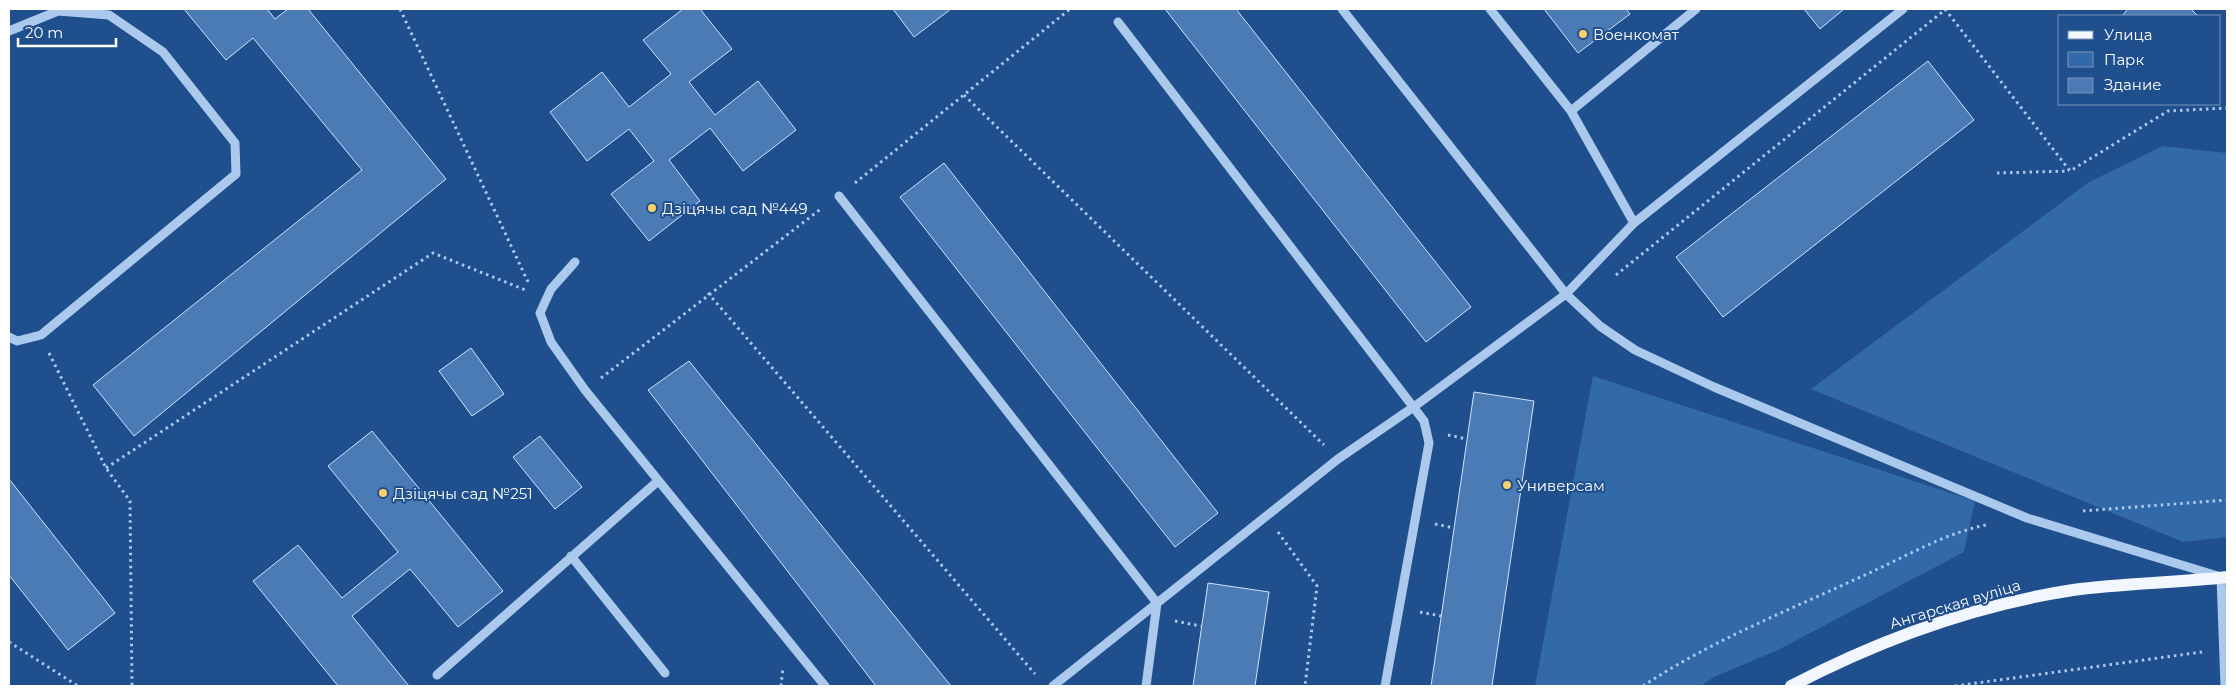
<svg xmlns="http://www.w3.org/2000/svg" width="2236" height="695" font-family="Montserrat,sans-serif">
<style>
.green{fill:#3269a9}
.building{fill:#4b7bb5;stroke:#d0e3f9}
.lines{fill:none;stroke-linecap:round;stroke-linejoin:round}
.path{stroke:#abc9ec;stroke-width:3;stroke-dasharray:2.5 4;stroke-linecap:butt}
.minor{stroke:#abc9ec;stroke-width:9}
.major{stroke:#f1f6ff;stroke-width:12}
.poi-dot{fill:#fad06b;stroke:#1f4f8c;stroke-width:2}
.labels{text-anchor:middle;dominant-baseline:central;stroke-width:4;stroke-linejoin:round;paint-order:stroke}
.poi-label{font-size:15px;fill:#fff;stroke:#1f4f8c;text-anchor:start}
.street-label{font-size:15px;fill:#fff;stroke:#1f4f8c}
</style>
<rect width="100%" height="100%" fill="#1f4f8c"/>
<path class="green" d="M2163,146L2227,153V537L2183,542L1811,389L2089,182Z
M1593,376L1975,501L1964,552L1778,650L1714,677L1701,686H1535Z"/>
<path class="building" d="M184,9H267L275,19L288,9H308L446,179L134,436L93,385L362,170L253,38L226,60Z
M683,9H700L732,49L689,82L715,115L758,81L796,130L743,171L710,128L669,160L700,201L649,241L611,194L654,161L629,129L587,161L550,112L602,72L629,107L671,74L643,40Z
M893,9H951L914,37Z
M1165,9H1236L1471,307L1426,342Z
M1544,9H1626L1630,14L1578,53Z
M1804,9H1844L1820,29Z
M2128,9H2191L2198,16H2122Z
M1928,61L1974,120L1723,317L1676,257Z
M944,163L1218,513L1175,547L900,197Z
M471,348L504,394L472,416L439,371Z
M689,361L951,686H876L648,390Z
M1474,392L1534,401L1492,686H1431Z
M372,431L503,591L458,627L410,569L352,616L409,686H338L253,581L298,545L342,598L398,552L328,466Z
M540,436L582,487L555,509L513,457Z
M9,479L115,613L68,650L9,575Z
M1208,583L1269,592L1255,686H1193Z"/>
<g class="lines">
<path class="path" d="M400,9L529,284
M1945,9L2070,171L2168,111L2227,108
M964,95L1324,445
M1997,173L2069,171
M855,183L1070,9
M1616,275L1946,9
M708,293L1035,674
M49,353L106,468L130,501L132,686
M601,378L822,208
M1448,435L1467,439
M106,468L433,253L528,291
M2083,511L2227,500
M1435,524L1454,528
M1278,532L1317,586L1305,686
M1420,612L1441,616
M1175,621L1201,626
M9,642L78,686
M781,686L783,667
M1643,686C1712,640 1792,609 1867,574C1905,557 1945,533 1986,525
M1955,686L2202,652"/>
<path class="minor" d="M1342,9L1566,294L1600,326L1635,350L1714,387L2027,518L2221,577L2225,686
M1490,9L1571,111L1634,223
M1118,22L1424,421L1429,443L1385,686
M9,31L58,11L109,15L163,52L235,143L236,174L41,335L17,341L9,337
M1571,111L1696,9
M839,196L1157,603L1146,686
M575,262L551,289L540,313L551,342L585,390L825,686
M571,556L665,673
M437,675L658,481
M1053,686L1338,459L1415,406L1566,294L1634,223L1903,9"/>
<path class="major" d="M1791,686C1879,640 1975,605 2073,590C2124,583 2176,583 2227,577"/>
</g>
<g class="poi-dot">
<circle cx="1583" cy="34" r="5"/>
<circle cx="652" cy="208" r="5"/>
<circle cx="1507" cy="485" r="5"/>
<circle cx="383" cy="493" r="5"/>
</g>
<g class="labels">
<g class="poi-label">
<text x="1593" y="34">Военкомат</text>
<text x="662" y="208">Дзіцячы сад №449</text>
<text x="1517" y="485">Универсам</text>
<text x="393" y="493">Дзіцячы сад №251</text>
</g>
<g class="street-label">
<text transform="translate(1955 604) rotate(-17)">Ангарская вуліца</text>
</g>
</g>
<rect width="2236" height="695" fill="none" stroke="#ffffff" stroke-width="20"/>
<rect x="2058" y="15" width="162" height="90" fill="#1f4f8c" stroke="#7995ba"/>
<rect x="2068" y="31" width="25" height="8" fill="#f1f6ff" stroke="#7995ba"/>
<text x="2104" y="40" font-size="15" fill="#ffffff">Улица</text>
<rect x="2068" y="52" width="25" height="15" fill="#3269a9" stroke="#7995ba"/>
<text x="2104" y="65" font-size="15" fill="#ffffff">Парк</text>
<rect x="2068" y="78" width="25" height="15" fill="#4b7bb5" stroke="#7995ba"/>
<text x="2104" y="90" font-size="15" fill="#ffffff">Здание</text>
<path d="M18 38v8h98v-8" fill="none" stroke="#ffffff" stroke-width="2.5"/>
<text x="25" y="38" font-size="15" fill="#ffffff" stroke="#1f4f8c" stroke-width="4" paint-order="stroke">20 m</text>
</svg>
